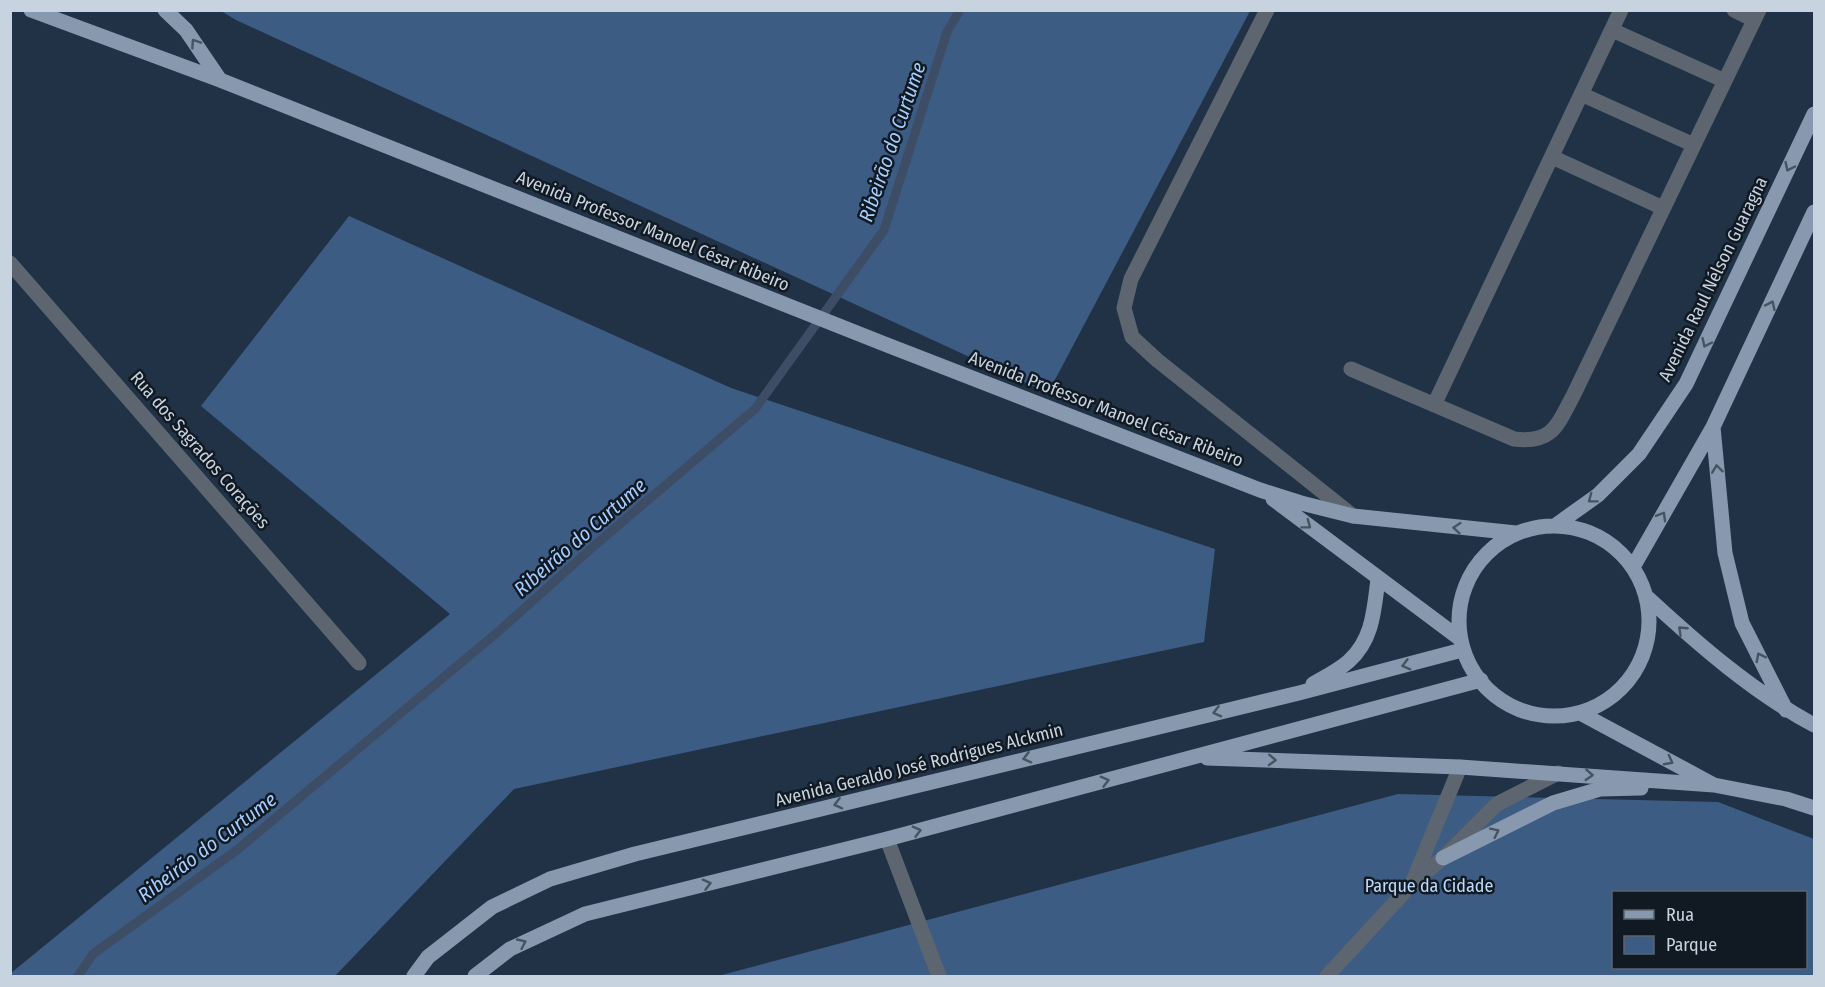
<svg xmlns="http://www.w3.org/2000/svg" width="1825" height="987" font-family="'Fira Sans Condensed',sans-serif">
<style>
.green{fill:#3d5c83;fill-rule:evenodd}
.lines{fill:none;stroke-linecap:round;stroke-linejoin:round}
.stream{stroke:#3c4d65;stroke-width:9}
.minor{stroke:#5d6670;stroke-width:15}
.major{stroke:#8899af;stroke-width:15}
.oneway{stroke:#475362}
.labels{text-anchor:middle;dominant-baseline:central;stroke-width:5;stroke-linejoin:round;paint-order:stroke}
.street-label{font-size:18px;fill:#c8d3e0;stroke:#111923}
.park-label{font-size:18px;fill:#bed9fa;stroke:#111923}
.water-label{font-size:20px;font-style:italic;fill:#a5cdff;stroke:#111923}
</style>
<rect width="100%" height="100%" fill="#213247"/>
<path class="green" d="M221,11H1250L1048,393L236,20Z
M349,216L731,388L1215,549L1204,642L514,789L335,976H11V973L450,614L201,406Z
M1398,794L1718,802L1814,839V976H718ZM1614,892H1806V968H1614Z"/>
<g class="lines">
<path class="stream" d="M78,976L93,954L237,850L499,631L594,546L755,409L884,230L947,32L960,10"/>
<path class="minor" d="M1267,10L1131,279L1124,308L1132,337L1157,360L1353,516
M1734,10L1754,20
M1612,30L1725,81
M1581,94L1694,145
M1552,157L1663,208
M10,263L359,663
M1351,369L1514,439C1552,444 1557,426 1573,396L1759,10
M1434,405L1621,10
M887,839L939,976
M1413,881L1460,767
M1327,976L1412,884L1443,858L1497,804L1558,773"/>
<path class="major" d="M31,10L220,80L882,343L1260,490L1301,503L1353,516L1516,533
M165,10L186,30L220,80
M1713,427L1725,553L1742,623L1786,710
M1273,499L1459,638
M1556,525L1598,495L1639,454L1686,384L1814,114
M1459 621a95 95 0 1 1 190 0a95 95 0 1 1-190 0Z
M1633,567L1713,427L1814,212
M1648,598C1699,645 1753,692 1814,725
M1313,684C1325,677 1339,670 1349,661C1373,639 1374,610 1378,579
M1580,713L1714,785L1786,799L1814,808
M1207,758L1460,767L1714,785
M1443,858L1553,803L1600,789L1641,788
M414,976L428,957L492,907L550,879L635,854L1299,693L1462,650
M475,976L510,949L585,914L887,839L1481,680"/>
</g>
<defs><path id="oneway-chevron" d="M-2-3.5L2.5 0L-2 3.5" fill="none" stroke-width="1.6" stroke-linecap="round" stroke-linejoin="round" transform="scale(1.5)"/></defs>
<g class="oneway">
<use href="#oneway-chevron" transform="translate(195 43) rotate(-124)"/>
<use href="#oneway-chevron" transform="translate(1789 167) rotate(115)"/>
<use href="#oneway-chevron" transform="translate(1771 305) rotate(-65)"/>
<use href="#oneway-chevron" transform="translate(1706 343) rotate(115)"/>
<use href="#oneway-chevron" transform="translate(1717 469) rotate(-97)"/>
<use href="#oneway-chevron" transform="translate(1592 499) rotate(143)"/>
<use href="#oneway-chevron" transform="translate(1662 516) rotate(-60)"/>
<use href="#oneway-chevron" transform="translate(1307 525) rotate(37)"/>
<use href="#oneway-chevron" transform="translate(1457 528) rotate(-175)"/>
<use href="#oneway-chevron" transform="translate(1682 630) rotate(-137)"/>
<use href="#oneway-chevron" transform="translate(1760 657) rotate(-117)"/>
<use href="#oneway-chevron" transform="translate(1406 665) rotate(165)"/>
<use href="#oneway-chevron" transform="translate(1217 712) rotate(166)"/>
<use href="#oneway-chevron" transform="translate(1027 758) rotate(166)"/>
<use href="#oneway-chevron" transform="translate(1272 760) rotate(2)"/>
<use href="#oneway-chevron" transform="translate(1669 761) rotate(28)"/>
<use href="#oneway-chevron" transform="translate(1589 775) rotate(4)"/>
<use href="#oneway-chevron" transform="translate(1105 781) rotate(-15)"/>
<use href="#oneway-chevron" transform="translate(838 804) rotate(166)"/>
<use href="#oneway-chevron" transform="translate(917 831) rotate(-15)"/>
<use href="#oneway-chevron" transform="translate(1495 832) rotate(-26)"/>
<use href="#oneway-chevron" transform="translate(707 884) rotate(-14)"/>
<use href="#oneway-chevron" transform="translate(522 943) rotate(-25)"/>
</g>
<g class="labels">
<g class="street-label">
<text transform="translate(653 231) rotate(22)">Avenida Professor Manoel César Ribeiro</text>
<text transform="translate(1713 279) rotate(-64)">Avenida Raul Nélson Guaragna</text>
<text transform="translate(1106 409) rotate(21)">Avenida Professor Manoel César Ribeiro</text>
<text transform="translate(200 450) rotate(49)">Rua dos Sagrados Corações</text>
<text transform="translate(919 765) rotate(-14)">Avenida Geraldo José Rodrigues Alckmin</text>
</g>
<g class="park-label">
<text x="1429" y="886">Parque da Cidade</text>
</g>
<g class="water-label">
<text transform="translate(892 142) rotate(-71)">Ribeirão do Curtume</text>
<text transform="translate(580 537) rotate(-41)">Ribeirão do Curtume</text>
<text transform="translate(207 847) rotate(-37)">Ribeirão do Curtume</text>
</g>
</g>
<rect width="1825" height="987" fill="none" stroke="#c8d3e0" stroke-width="24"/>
<rect x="1612" y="891" width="195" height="78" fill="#111923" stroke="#5a636f" stroke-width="1.5"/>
<rect x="1624" y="910" width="30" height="9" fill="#8899af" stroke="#5a636f" stroke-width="1.5"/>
<text x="1666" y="921" font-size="18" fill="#c8d3e0">Rua</text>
<rect x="1624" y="936" width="30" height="18" fill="#3d5c83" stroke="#5a636f" stroke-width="1.5"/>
<text x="1666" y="951" font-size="18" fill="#c8d3e0">Parque</text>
</svg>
